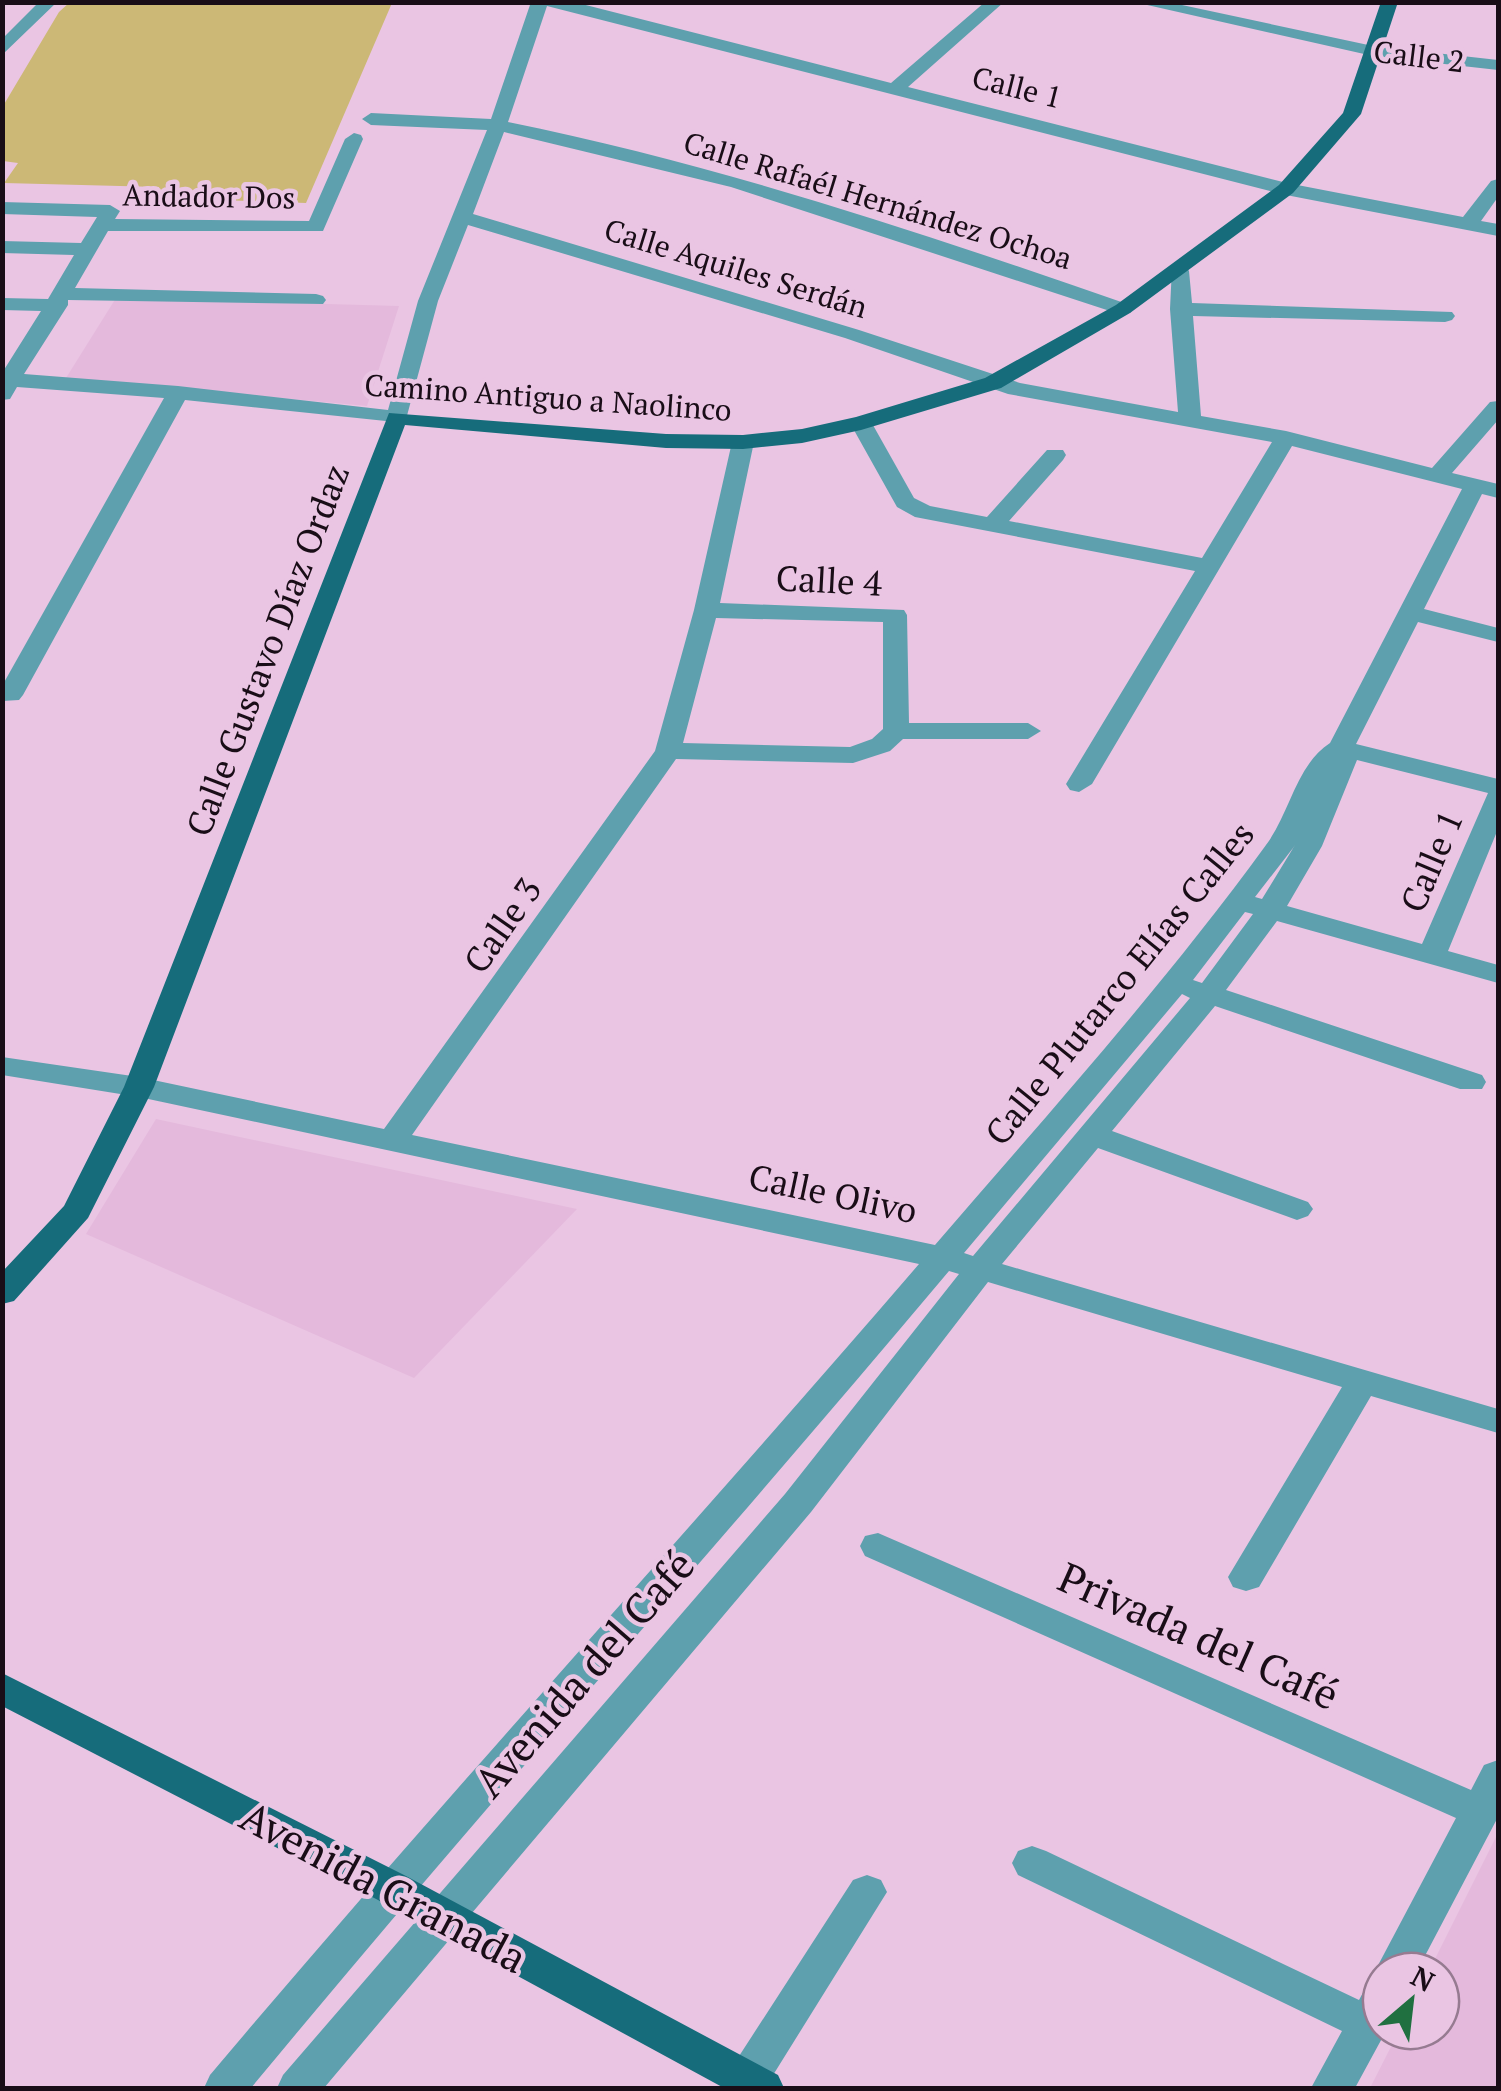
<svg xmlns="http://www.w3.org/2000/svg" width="1501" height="2091" font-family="'PT Serif',serif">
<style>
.built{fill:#e4b9dc}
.green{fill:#ccb876}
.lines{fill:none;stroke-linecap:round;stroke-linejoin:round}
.minor{fill:#5ea0ae;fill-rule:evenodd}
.major{fill:#166c7b;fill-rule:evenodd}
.labels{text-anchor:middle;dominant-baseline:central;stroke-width:9;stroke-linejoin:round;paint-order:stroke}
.far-street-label{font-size:30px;fill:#190d17;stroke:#eac5e3}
.street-label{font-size:35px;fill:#190d17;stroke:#eac5e3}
.near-street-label{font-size:42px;fill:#190d17;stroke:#eac5e3}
</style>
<rect width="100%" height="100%" fill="#eac5e3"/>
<path class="built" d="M116,298L399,306L367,406L66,378Z
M156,1119L577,1209L414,1378L86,1234Z
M1498,1833V2088H1370L1399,2031H1441V1971H1429Z"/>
<path class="green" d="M70,2H392V3L306,203L158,198L159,187L4,183L18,163L3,161V106L59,12Z"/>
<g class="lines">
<path class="minor" d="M39,2H57L2,55V39Z
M531,2H574L891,83L985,2H1004L908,87L1287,183L1463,217L1491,181L1498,179V197L1481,221L1498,224V236L1286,195L547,6L508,122C721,165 925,234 1130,305L1133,309L1130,313H1116L731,187L504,132L473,214L859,330L1020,383L1178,412L1170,309L1172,267H1186L1189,271L1192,303L1452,312L1455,316L1452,320L1445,322L1193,316L1201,416L1286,431L1432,468L1490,402L1498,401V420L1452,473L1498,484V498L1482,494L1424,609L1498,628V642L1418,622L1356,744L1498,779V829L1448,951L1498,965V983L1277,921L1226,990L1482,1075L1486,1082L1482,1089H1460L1215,1006L1112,1131L1308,1202L1313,1209L1308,1216L1297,1220L1286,1216L1098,1148L1002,1264L1498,1409V1433L1371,1396L1259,1587L1246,1591L1233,1587L1228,1577L1342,1387L988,1282L811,1512L324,2088H277L283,2075L785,1494L959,1274L949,1271C719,1545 479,1812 251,2088H204L210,2075C442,1800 685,1536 919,1264L139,1097L2,1075V1057L139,1077L384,1129L655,751L694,610L732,442L743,435L754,442L720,603L904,610L907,615L909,723H1028L1041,731L1028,739H903L890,751L853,763L676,759L412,1135L935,1245C1048,1114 1164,985 1266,845C1290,813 1296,765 1330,743L1462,489L1292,446L1092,784L1079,792L1070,790L1066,784L1195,571L915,517L897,507L850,423L861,416L869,418L914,498L930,506L987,517L1047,450H1063L1066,455L1063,460L1009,521L1202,558L1272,442L1008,394L845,338L468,225L438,301L405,423L185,400L23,695L19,700L2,701V686L164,398L17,387L10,399L2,400V373L41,311L2,310V298L48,299L74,255L2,253V241L81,243L97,217L2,214V202L110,205L120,211L115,219L309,221L345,139L354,133L361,135L363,139L323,231H108L75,288L316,294L323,296L326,300L323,304L68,300V305L24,374L178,386L388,410L418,301L487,130L371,125L362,119L371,113L491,119ZM716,618L883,622V729L872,739L850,747L683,743ZM1357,760L1488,793L1422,944L1287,906L1322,846ZM1295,845L1262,899L1255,897L1293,848ZM1245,912L1253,914L1202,983L1193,980ZM1182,994L1190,998L973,1256L964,1253Z
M1134,2H1168L1373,46L1498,60V70L1373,56Z
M878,1533L1471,1790L1484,1765L1498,1760V1817L1417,1971H1381V2031H1386L1355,2088H1311L1342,2031L1018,1875L1012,1863L1018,1851L1032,1846L1046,1851L1359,2000L1366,1987L1381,1982L1375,1971L1456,1818L865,1556L860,1546L865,1536Z
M867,1875L881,1880L887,1892L765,2088H730L726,2080L732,2067L853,1880Z"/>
<path class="major" d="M1381,2H1398L1361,114L1293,193L1130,313L1001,388L861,430L802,443L743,449L666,448L405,425L154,1087L88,1218L14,1301L2,1304V1272L64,1206L124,1087L389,413L666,434L743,435L802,429L856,417L985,378L1116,305L1279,185L1343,113Z
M2,1673L406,1876L778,2075L784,2088H724L378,1900L2,1706Z"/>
</g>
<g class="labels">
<g class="far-street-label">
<text transform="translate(1419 56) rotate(7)">Calle 2</text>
<text transform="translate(1017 87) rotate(14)">Calle 1</text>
<text transform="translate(209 196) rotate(1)">Andador Dos</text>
<text transform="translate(878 200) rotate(17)">Calle Rafaél Hernández Ochoa</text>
<text transform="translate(736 268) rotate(17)">Calle Aquiles Serdán</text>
<text transform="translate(548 397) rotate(4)">Camino Antiguo a Naolinco</text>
</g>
<g class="street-label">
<text transform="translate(829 580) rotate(3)">Calle 4</text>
<text transform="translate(267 650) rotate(-69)">Calle Gustavo Díaz Ordaz</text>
<text transform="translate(1431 861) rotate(-67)">Calle 1</text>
<text transform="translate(502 925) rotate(-55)">Calle 3</text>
<text transform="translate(1119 983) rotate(-51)">Calle Plutarco Elías Calles</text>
<text transform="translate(833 1193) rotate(12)">Calle Olivo</text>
</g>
<g class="near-street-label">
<text transform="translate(1199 1635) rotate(24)">Privada del Café</text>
<text transform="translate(583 1673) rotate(-49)">Avenida del Café</text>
<text transform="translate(384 1886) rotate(28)">Avenida Granada</text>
</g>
</g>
<rect width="1501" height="2091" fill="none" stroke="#190d17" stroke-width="10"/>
<g transform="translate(1411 2001) rotate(28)"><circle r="48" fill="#eac5e3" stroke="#967b91" stroke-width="2.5"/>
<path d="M0-8L18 38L0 25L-18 38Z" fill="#207040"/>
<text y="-15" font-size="28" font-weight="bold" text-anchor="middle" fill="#190d17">N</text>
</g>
</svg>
